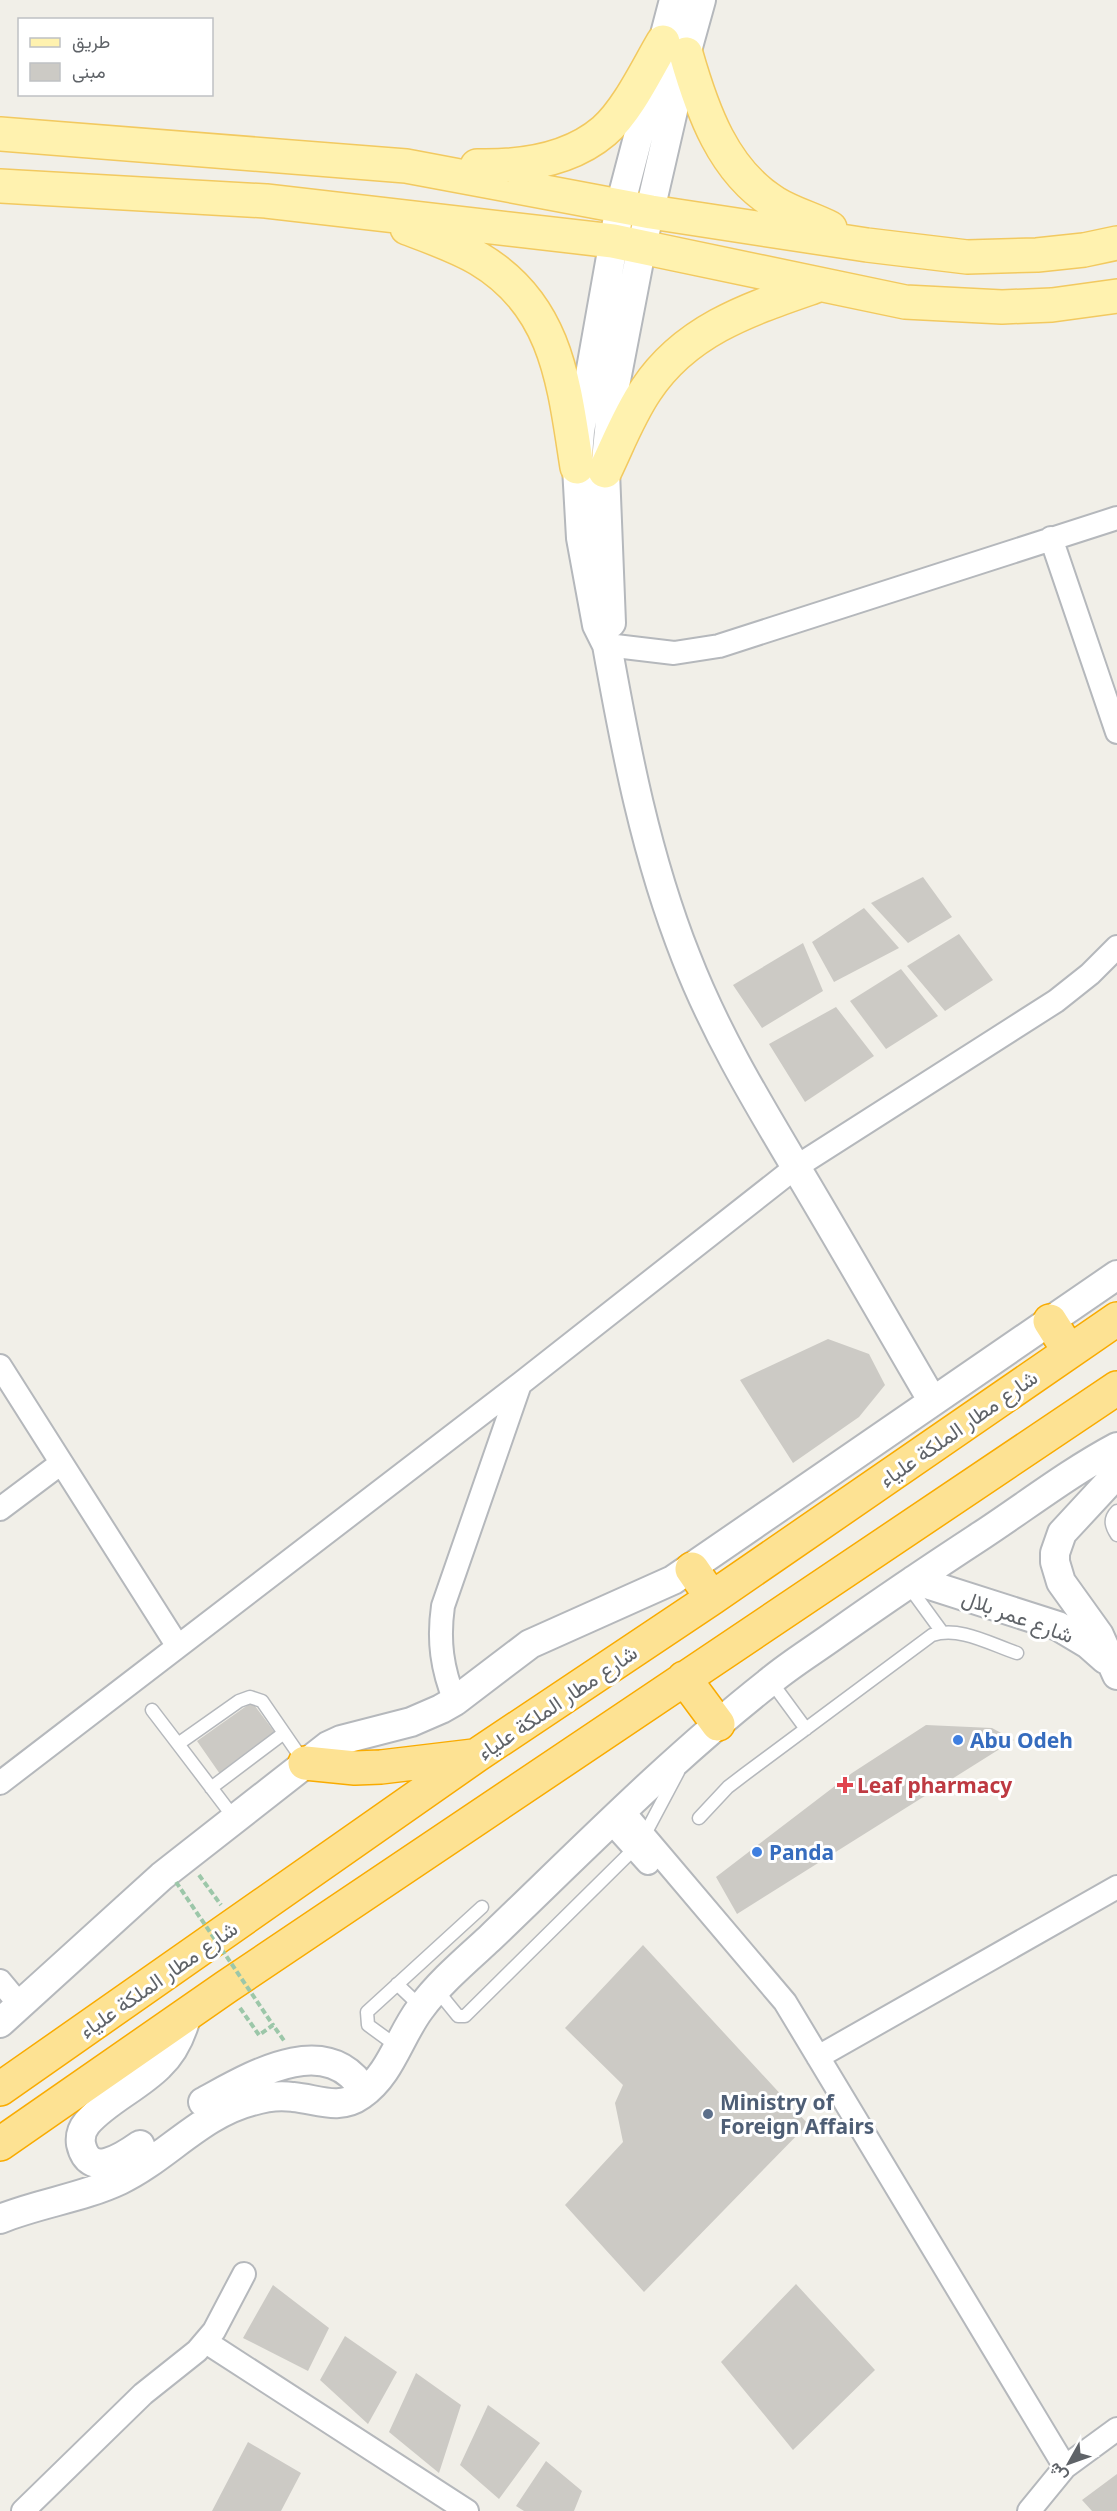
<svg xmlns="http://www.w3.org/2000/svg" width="1117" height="2511" font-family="'Noto Sans',Vazirmatn,sans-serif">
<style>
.building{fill:#cccac5}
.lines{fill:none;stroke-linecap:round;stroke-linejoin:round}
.service-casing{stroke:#b5b8bc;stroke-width:15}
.minor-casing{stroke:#b5b8bc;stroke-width:26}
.tertiary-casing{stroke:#b5b8bc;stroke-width:32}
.primary-casing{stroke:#f2c960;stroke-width:36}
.motorway-casing{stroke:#f9ab00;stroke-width:36}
.path{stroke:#9cc7a9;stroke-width:4;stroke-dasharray:6 3;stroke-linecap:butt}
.service{stroke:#fff;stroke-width:12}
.minor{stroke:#fff;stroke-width:22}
.tertiary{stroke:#fff;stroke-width:28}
.primary{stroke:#fff2af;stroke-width:33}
.motorway{stroke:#fde293;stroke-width:33}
.path-bridge{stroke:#9cc7a9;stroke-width:4;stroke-dasharray:6 3;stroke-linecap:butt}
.shop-dot{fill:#3f7fe0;stroke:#fff;stroke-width:2}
.health-dot{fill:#e0444e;stroke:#fff;stroke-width:2}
.service-dot{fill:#5c6f8a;stroke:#fff;stroke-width:2}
.labels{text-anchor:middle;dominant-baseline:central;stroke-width:6;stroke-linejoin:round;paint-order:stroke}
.street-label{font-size:21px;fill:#5f6368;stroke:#fff}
.shop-label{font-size:21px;font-weight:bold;fill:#366cbe;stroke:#fff;text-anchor:start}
.health-label{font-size:21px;font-weight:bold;fill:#be3a42;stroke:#fff;text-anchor:start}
.service-label{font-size:21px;font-weight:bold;fill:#4e5e75;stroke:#fff;text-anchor:start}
</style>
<rect width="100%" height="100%" fill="#f1efe8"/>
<path class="building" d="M923,877L952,917L908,943L871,903Z
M864,908L899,948L834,982L812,942Z
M959,934L993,980L945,1011L907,966Z
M803,943L823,991L762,1028L733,985Z
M901,969L938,1016L886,1049L850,1001Z
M836,1007L874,1056L805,1102L769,1044Z
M828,1339L869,1354L885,1385L859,1417L793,1463L740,1380Z
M252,1702L276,1734L220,1774L197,1741Z
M926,1725L992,1728L1014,1740L737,1914L716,1877L852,1773Z
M643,1945L808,2124L644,2292L565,2205L623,2142L615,2103L623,2085L565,2028Z
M796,2284L875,2370L793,2450L721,2362Z
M273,2285L329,2328L308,2371L243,2338Z
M345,2336L397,2372L368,2424L320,2380Z
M416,2373L461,2405L439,2473L389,2432Z
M488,2405L540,2443L499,2499L460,2465Z
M248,2442L301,2473L281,2511H212Z
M546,2461L582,2491L574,2511H524L516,2506Z
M1117,2474V2511H1092L1082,2500Z"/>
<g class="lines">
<g class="service-casing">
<path id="service" d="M1117,1511C1109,1519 1111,1526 1117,1535
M907,1584L942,1632
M770,1680L806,1729
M152,1710L178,1744
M211,1788L284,1733
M699,1818L728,1787L745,1774L932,1635C960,1626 990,1644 1017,1653
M235,1819L178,1744L239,1701L250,1697L262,1701L304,1762
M397,1984L421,2007
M436,1989L458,2016H465L635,1848L644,1836L678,1772
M398,2047L368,2025L367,2012L482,1907"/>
</g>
<g class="minor-casing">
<path id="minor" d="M1051,538L1117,732
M607,645L674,653L719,646L1117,518
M0,1366L177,1645
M0,1509L60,1464
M455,1701C442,1669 438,1641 443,1606L520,1384
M0,1783L520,1384L796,1167L1056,1001L1090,974L1117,947
M623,1811L785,2002L1065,2467
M611,1822L648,1863
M0,1981L20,2005
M818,2057L1117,1887
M206,2342L467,2511
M23,2511L143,2394L197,2351L214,2331L244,2274
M1029,2511L1065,2467L1117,2429"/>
</g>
<g class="tertiary-casing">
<path id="tertiary" d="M674,0L620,206L580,431L577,467L581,538L597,625L607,645C626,751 646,856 686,957C715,1032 756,1100 797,1169C843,1246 887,1323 932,1400
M611,623L605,471L612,401L642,245L686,54L701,0
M1109,1452L1113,1466L1112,1479L1062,1533L1055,1553V1562L1061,1582L1099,1635L1117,1675
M914,1580L1058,1626L1088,1644L1105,1659
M0,2023L162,1876L328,1746L341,1740L411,1722L441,1709L455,1701L530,1644L673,1580L1117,1275
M203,2102C251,2076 327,2029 365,2092
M140,2145C123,2157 89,2180 81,2144C80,2137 82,2129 87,2123C106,2101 138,2087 159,2066C174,2052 182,2034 187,2014
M0,2219C39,2203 82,2198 120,2180C166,2158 201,2114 252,2101C265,2097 280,2095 293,2097C317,2099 339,2111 361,2095C391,2074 399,2037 420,2009C439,1983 465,1961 489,1939C580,1852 669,1761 768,1683C789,1665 814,1650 836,1634C884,1600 933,1567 982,1535C1026,1506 1070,1472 1117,1447"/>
</g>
<g class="primary-casing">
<path id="primary" d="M686,54C702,110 723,171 775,203C791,213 812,219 830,228
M0,134L406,166L651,212L867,245L967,257L1037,255L1084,250L1117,243
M477,166C520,167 570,160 604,131C628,110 647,69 663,42
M0,186L266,201L613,241L905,302L1002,307L1052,305L1117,296
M407,228C431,237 457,246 479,259C558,306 564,385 577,467
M605,471C618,444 629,415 646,390C687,328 753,308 819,285"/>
</g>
<g class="motorway-casing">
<path id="motorway" d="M1050,1321L1069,1351
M692,1569L712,1598
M684,1678L718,1724
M305,1763L355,1768L381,1767L473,1756
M0,2089L477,1755L712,1598L1117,1319
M0,2144L226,1987L1117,1388"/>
</g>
<path class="path" d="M199,1875L221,1905
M240,2008L259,2035L273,2025L285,2042"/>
<use href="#service" class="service"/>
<use href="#minor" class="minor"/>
<use href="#tertiary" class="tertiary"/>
<use href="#primary" class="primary"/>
<use href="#motorway" class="motorway"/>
<path class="path-bridge" d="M176,1882L273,2025"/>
</g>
<g class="shop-dot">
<circle cx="958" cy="1740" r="6"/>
<circle cx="757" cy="1852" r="6"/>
</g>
<path class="health-dot" d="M842 1776h6v6h6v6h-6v6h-6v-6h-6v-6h6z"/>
<circle class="service-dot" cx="708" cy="2114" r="6"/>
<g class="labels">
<g class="street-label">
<text transform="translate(958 1428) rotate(-35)">شارع مطار الملكة علياء</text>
<text transform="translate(1018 1616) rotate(20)">شارع عمر بلال</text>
<text transform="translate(557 1702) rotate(-34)">شارع مطار الملكة علياء</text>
<text transform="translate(158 1979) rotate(-35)">شارع مطار الملكة علياء</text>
</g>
<g class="shop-label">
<text x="970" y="1740">Abu Odeh</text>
<text x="769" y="1852">Panda</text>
</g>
<g class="health-label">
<text x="857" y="1785">Leaf pharmacy</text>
</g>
<g class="service-label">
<text x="720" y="2102">Ministry of<tspan x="720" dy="24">Foreign Affairs</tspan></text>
</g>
</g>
<rect x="18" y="18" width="195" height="78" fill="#ffffff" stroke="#bfc1c3" stroke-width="1.5"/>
<rect x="30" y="38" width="30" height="9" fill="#fff2af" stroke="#bfc1c3" stroke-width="1.5"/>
<text x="72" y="48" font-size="18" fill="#5f6368">طريق</text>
<rect x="30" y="63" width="30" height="18" fill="#cccac5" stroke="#bfc1c3" stroke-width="1.5"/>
<text x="72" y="78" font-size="18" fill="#5f6368">مبنى</text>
<g transform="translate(1069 2463) rotate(230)" stroke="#ffffff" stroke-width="4.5" paint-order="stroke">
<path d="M0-4.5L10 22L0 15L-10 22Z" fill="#5f6368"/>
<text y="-9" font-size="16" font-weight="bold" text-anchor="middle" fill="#5f6368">ش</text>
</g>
</svg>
